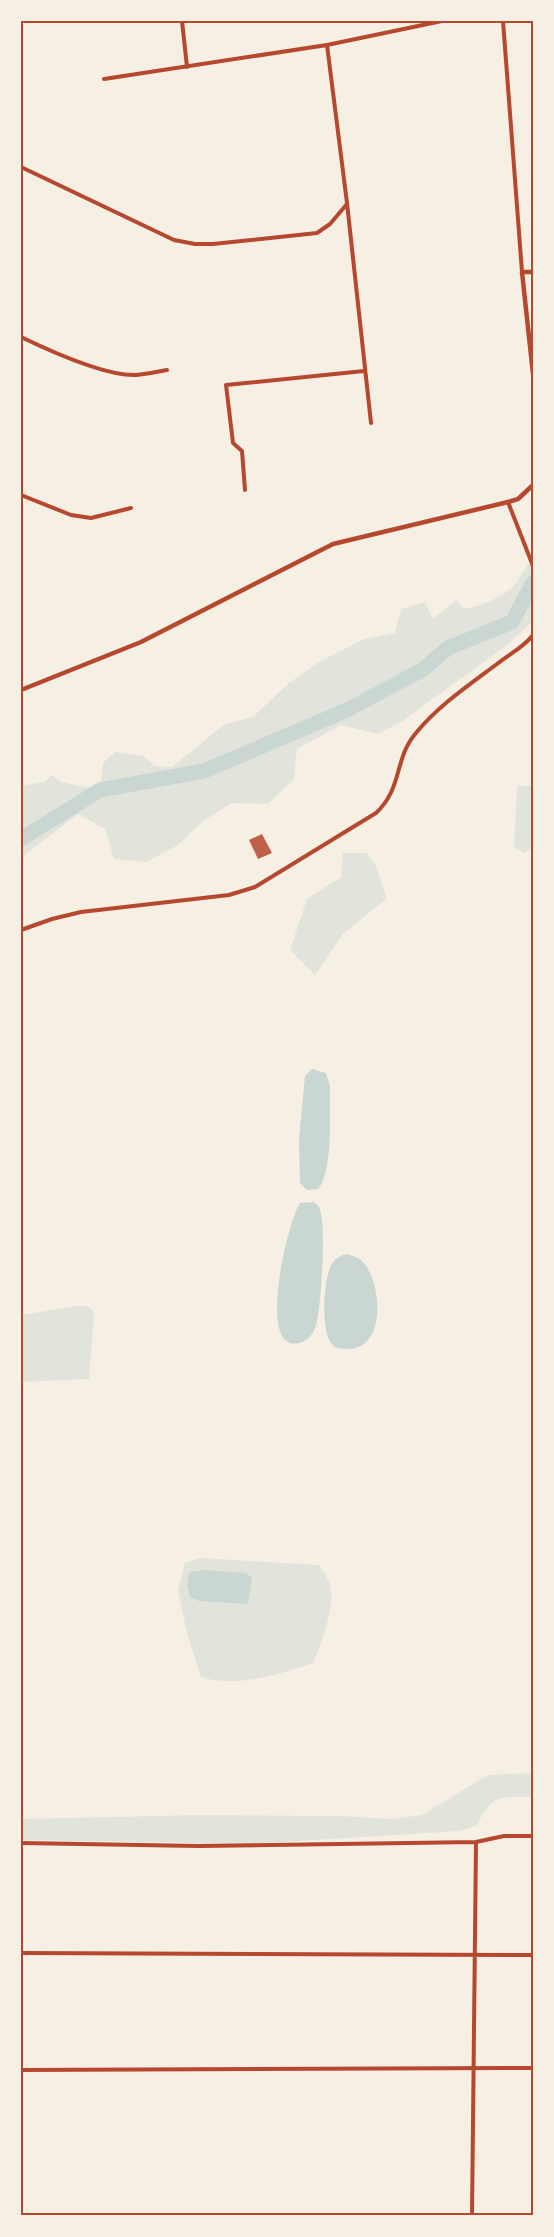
<svg xmlns="http://www.w3.org/2000/svg" width="554" height="2237" font-family="'PT Sans Narrow',sans-serif">
<style>
.green{fill:#e2e4dc}
.water{fill:#c9d6d2}
.lines{fill:none;stroke-linecap:round;stroke-linejoin:round}
.river{stroke:#c9d6d2;stroke-width:15}
.building{fill:#bf614a}
.minor{stroke:#b5482f;stroke-width:4}
.tertiary{stroke:#b5482f;stroke-width:4.5}
.neatline{fill:none;stroke:#b5482f;stroke-width:2}
</style>
<rect width="100%" height="100%" fill="#f6efe4"/>
<path class="green" d="M533,559V621L507,645L401,722L378,734L341,725L297,749L294,779L268,804L232,803L203,821L178,845L146,862L114,859L105,829L78,814L21,858V786L44,782L52,775L61,782L100,790L103,763L115,752L144,756L154,766L172,767L225,724L253,717L289,683L319,662L364,639L395,633L401,609L425,602L433,619L456,600L464,609C480,606 507,597 517,582C522,574 526,566 533,559Z
M533,785V846L525,853L514,847L517,787Z
M343,853H366L375,864L387,898L343,934L315,975L290,950L307,899L341,877Z
M76,1306H87L93,1310L94,1315L89,1379L21,1382V1315Z
M201,1558L319,1565C323,1571 328,1578 330,1585C336,1604 321,1645 313,1663C278,1675 237,1688 201,1677L187,1633L178,1591L185,1563Z
M533,1773V1797C497,1797 494,1794 476,1826L460,1831L249,1844L21,1840V1819L201,1815L341,1816L392,1819L422,1815L488,1775Z"/>
<path class="water" d="M312,1069L326,1073L330,1086C329,1110 334,1171 318,1189L307,1190L300,1183L299,1139L305,1076Z
M313,1202C315,1203 318,1205 319,1207C327,1222 321,1303 317,1321C316,1329 310,1340 302,1342C254,1360 288,1220 300,1203Z
M346,1254C352,1256 359,1257 363,1262C384,1286 387,1359 338,1348C318,1344 323,1275 333,1262C336,1258 341,1256 346,1254Z
M205,1570L245,1573L252,1577L248,1604L199,1601L190,1597L187,1585L189,1572Z"/>
<g class="lines">
<path class="river" d="M21,839L100,790L204,771L347,710L422,670L448,648L512,622L533,583"/>
</g>
<path class="building" d="M262,834L272,853L258,859L249,840Z"/>
<g class="lines">
<path class="minor" d="M182,21L187,67
M503,21L522,272
M327,45L347,203L371,423
M104,79L327,45L442,21
M21,167L174,240L195,244H213L317,233L330,224L347,204
M21,337C50,351 105,376 136,375C147,374 157,372 167,370
M245,490L242,451L233,443L226,385L364,371
M21,495L71,515L91,518L131,508
M508,502L533,566
M21,930L52,919L81,912L229,895L255,887L376,813C403,788 394,758 416,733C438,706 469,685 497,664C508,655 524,647 533,635
M21,1843L198,1846L476,1842L504,1836H533
M21,1953L533,1955
M21,2070L533,2068
M472,2216L476,1842"/>
<path class="tertiary" d="M533,272H522L533,374
M21,690L141,642L333,544L508,502L518,499L533,485"/>
</g>
<rect width="554" height="2237" fill="none" stroke="#f6efe4" stroke-width="45"/>
<rect x="22" y="22" width="510" height="2192" class="neatline"/>
</svg>
